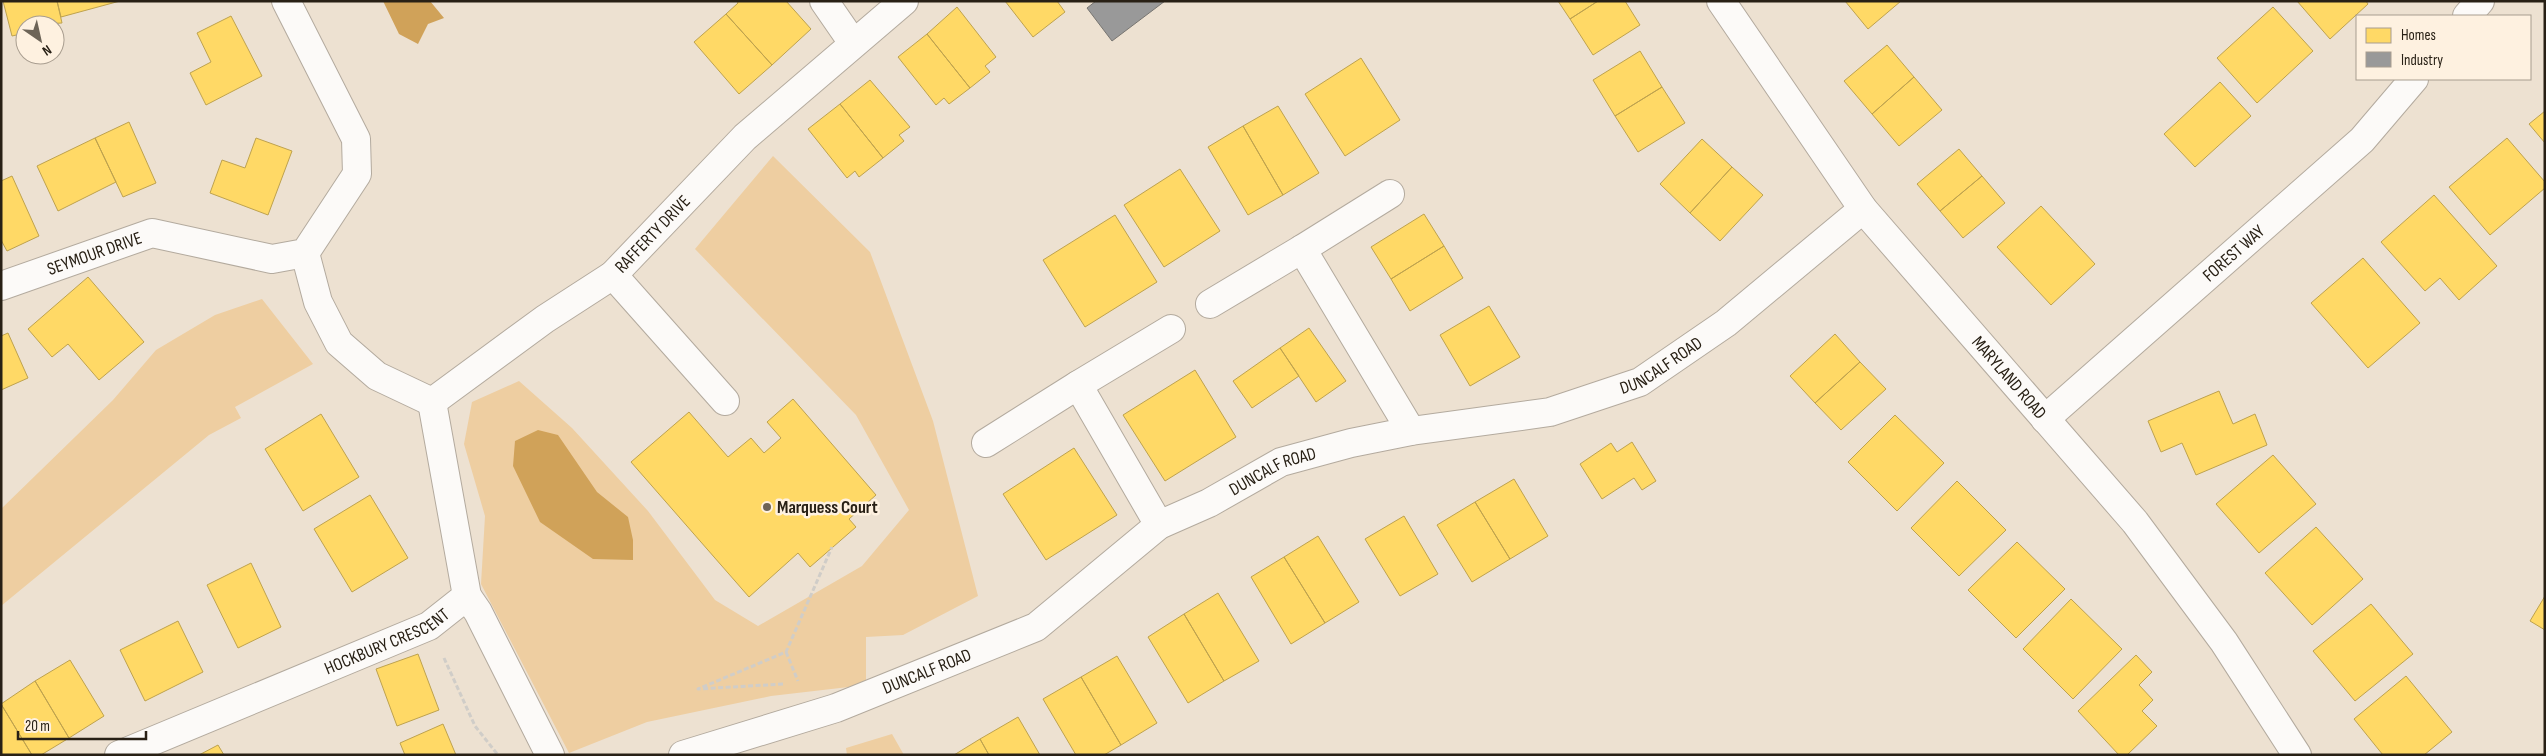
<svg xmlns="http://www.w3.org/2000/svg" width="2546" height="756" font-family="'Sofia Sans Condensed',sans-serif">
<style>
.green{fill:#eecea1}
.water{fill:#d0a259}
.homes{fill:#ffd966;stroke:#bea24e}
.industry{fill:#999;stroke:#777571}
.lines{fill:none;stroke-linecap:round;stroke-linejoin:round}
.minor-casing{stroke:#b3aa9e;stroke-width:30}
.path{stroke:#d0cdc8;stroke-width:3;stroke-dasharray:5 2.5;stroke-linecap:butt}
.minor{stroke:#fcfaf8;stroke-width:28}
.poi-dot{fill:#6d6457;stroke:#fef1e0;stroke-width:2}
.labels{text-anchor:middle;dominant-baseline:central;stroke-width:5;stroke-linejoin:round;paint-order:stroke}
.street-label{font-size:18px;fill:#282015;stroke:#fef1e0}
.poi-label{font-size:18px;font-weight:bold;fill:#282015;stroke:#fef1e0;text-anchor:start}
</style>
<rect width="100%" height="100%" fill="#ede1d1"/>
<path class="green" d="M773,156L870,252L933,421L978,596L903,635L866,637V685L771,696L647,722L569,753L481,584L485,516L464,444L472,402L519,381L572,428L648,511L715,600L758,626L862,566L909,510L856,415L695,249Z
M262,299L313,364L235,407L241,418L209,435L1,606V509L113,400L156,350L215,315Z
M892,734L904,755H847L846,748Z"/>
<path class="water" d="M383,1H430L444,18L428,24L418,44L399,34Z
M538,430L558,435L597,492L628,517L633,540V560L593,559L540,522L513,466L515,441Z"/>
<path class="homes" d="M3,1H57L62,23L25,25V33L12,36Z
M57,1H120L61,17Z
M737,1H786L811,29L772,65L726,14L738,3Z
M1005,1H1057L1065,12L1033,37Z
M1558,1H1598L1570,19Z
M1598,1H1625L1640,25L1593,55L1570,19Z
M1845,1H1901L1868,29Z
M2297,1H2366L2368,4L2330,39Z
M957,7L996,57L985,66L990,72L970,88L927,34Z
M2273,7L2313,51L2257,103L2217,58Z
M726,14L772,65L739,94L694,42Z
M231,16L262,76L206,105L190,73L211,62L197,33Z
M927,34L970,88L949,104L944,98L936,105L898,57Z
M1887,45L1914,77L1872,114L1844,81Z
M1640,51L1662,87L1615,116L1593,80Z
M1361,58L1400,120L1345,156L1305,94Z
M1914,77L1942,110L1899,146L1872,114Z
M870,80L910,127L899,135L904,141L883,158L840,104Z
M2220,82L2251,116L2195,167L2164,134Z
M1662,87L1685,123L1638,152L1615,116Z
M840,104L883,158L859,177L855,171L847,178L808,129Z
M1278,106L1319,173L1283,195L1243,126Z
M2545,111V143L2529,124Z
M129,122L156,183L123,197L95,138Z
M1243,126L1283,195L1248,215L1208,147Z
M95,138L116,182L58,211L37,166Z
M256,138L292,151L268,215L210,193L222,160L245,168Z
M2507,138L2545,182V188L2490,235L2449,187Z
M1702,139L1732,167L1690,213L1660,184Z
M1959,149L1982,176L1940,211L1917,184Z
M1732,167L1763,195L1720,241L1690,213Z
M1180,169L1220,231L1164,267L1124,205Z
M12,176L39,236L7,251L1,240V181Z
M1982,176L2005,203L1963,238L1940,211Z
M2434,195L2497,266L2459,300L2440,278L2425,291L2381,242Z
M2041,206L2095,264L2051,305L1997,247Z
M1424,214L1444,246L1391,279L1371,247Z
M1115,215L1157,282L1085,327L1043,260Z
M1444,246L1463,278L1410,311L1391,279Z
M2363,258L2420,323L2368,368L2311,303Z
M88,277L144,342L99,380L68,344L52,357L28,329Z
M1489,306L1520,357L1470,386L1440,335Z
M1309,328L1346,381L1316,402L1280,348Z
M8,333L28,378L1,390V336Z
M1835,334L1860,362L1815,403L1790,376Z
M1280,348L1299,376L1252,408L1233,381Z
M1860,362L1886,389L1841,430L1815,403Z
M1195,370L1236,437L1165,481L1123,415Z
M2219,391L2233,424L2255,414L2267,445L2196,475L2182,443L2161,452L2148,421Z
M793,399L876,495L849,519L856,527L810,567L798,553L749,597L631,462L689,412L728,457L751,438L764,453L781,438L767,422Z
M321,414L359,477L303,511L265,449Z
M1895,415L1944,463L1897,511L1848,462Z
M1632,442L1656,481L1642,490L1634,478L1602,499L1580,464L1611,443L1617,452Z
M1074,448L1117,515L1046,560L1003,494Z
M2273,455L2316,504L2259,553L2216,504Z
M1514,479L1548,536L1510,559L1475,502Z
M1957,481L2006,530L1959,576L1911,528Z
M370,495L408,558L352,592L314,529Z
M1475,502L1510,559L1472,582L1437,525Z
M1404,516L1438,574L1400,596L1365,539Z
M2316,527L2363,579L2312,625L2265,573Z
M1318,536L1359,602L1325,623L1284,557Z
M2017,542L2065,589L2016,638L1968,590Z
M1284,557L1325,623L1291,644L1251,577Z
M251,563L281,627L238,648L207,585Z
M1218,593L1259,661L1224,681L1184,614Z
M2545,596V630L2530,621Z
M2071,599L2122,649L2073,699L2023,649Z
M2371,604L2413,654L2355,701L2313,651Z
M1184,614L1224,681L1188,703L1148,637Z
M178,621L203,672L145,701L120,650Z
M418,654L439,710L397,726L376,669Z
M2136,655L2152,672L2139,685L2153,700L2142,711L2157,726L2127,755H2119L2078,711Z
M1117,656L1157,723L1121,745L1081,677Z
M70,660L104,716L69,738L35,681Z
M2406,676L2452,732L2424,755H2383L2354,719Z
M1081,677L1121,745L1104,755H1076L1043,699Z
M35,681L69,738L41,755H32L1,704Z
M1,704L32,755H1Z
M1018,717L1040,755H989L980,739Z
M443,724L456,755H405L400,743Z
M980,739L989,755H954Z
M218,745L224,755H199Z"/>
<path class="industry" d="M1096,1H1165L1112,41L1087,8Z"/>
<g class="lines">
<g class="minor-casing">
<g id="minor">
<path d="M824,1L853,43"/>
<path id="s1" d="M1721,1L1863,209L2135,522L2224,642L2297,755"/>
<path d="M2467,16L2480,1"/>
<path d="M1302,249L1390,194"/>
<path d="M305,253L318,302L339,343L377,376L432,402"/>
<path d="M613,275L725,401"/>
<path id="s2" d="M1,286L152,233L272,259L305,253L357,174L356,139L286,1"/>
<path d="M1210,304L1302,249L1411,431"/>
<path id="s3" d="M432,402L545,319L613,275L745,137L904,1"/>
<path id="s4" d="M2045,419L2362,140L2414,79"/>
<path d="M986,443L1078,385"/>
<path d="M1159,525L1078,385L1171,329"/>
<path d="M467,596L478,612L550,755"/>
<path id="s5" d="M119,755L429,626L467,596L432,402"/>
<path id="s6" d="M683,755L836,708L1036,627L1159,525L1209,503L1281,462L1351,443L1411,431L1550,412L1640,382L1726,323L1863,209"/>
</g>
</g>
<path class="path" d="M786,652L798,681
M444,658L475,726L498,755
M783,684L698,689L786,652L832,547"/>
<use href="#minor" class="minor"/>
</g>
<circle class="poi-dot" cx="767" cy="507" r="5"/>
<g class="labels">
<g class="street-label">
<text stroke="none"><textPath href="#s3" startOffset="278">RAFFERTY DRIVE</textPath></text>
<text stroke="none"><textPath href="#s4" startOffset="251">FOREST WAY</textPath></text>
<text stroke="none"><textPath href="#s2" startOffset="99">SEYMOUR DRIVE</textPath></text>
<text stroke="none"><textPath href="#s6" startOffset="1068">DUNCALF ROAD</textPath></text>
<text stroke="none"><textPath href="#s1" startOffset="475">MARYLAND ROAD</textPath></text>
<text stroke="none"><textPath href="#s6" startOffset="662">DUNCALF ROAD</textPath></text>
<text stroke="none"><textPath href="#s5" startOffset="291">HOCKBURY CRESCENT</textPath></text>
<text stroke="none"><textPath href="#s6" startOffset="258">DUNCALF ROAD</textPath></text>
</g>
<g class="poi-label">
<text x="777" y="507">Marquess Court</text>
</g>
</g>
<rect width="2546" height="756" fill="none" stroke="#282015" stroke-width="5"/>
<rect x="2356" y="15" width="175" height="65" fill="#fef1e0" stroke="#a89d8f"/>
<rect x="2366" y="28" width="25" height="15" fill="#ffd966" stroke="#a89d8f"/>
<text x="2401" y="40" font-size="15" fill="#282015">Homes</text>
<rect x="2366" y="52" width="25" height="15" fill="#999999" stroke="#a89d8f"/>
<text x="2401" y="65" font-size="15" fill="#282015">Industry</text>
<g transform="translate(40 40) rotate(146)"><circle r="24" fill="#fef1e0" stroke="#a89d8f"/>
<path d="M0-4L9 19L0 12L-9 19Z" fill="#6d6457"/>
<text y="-8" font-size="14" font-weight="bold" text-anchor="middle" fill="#282015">N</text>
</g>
<path d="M18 731v8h128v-8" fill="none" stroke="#282015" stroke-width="2.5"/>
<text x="25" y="731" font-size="15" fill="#282015" stroke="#fef1e0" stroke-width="4" paint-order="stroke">20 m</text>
</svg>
